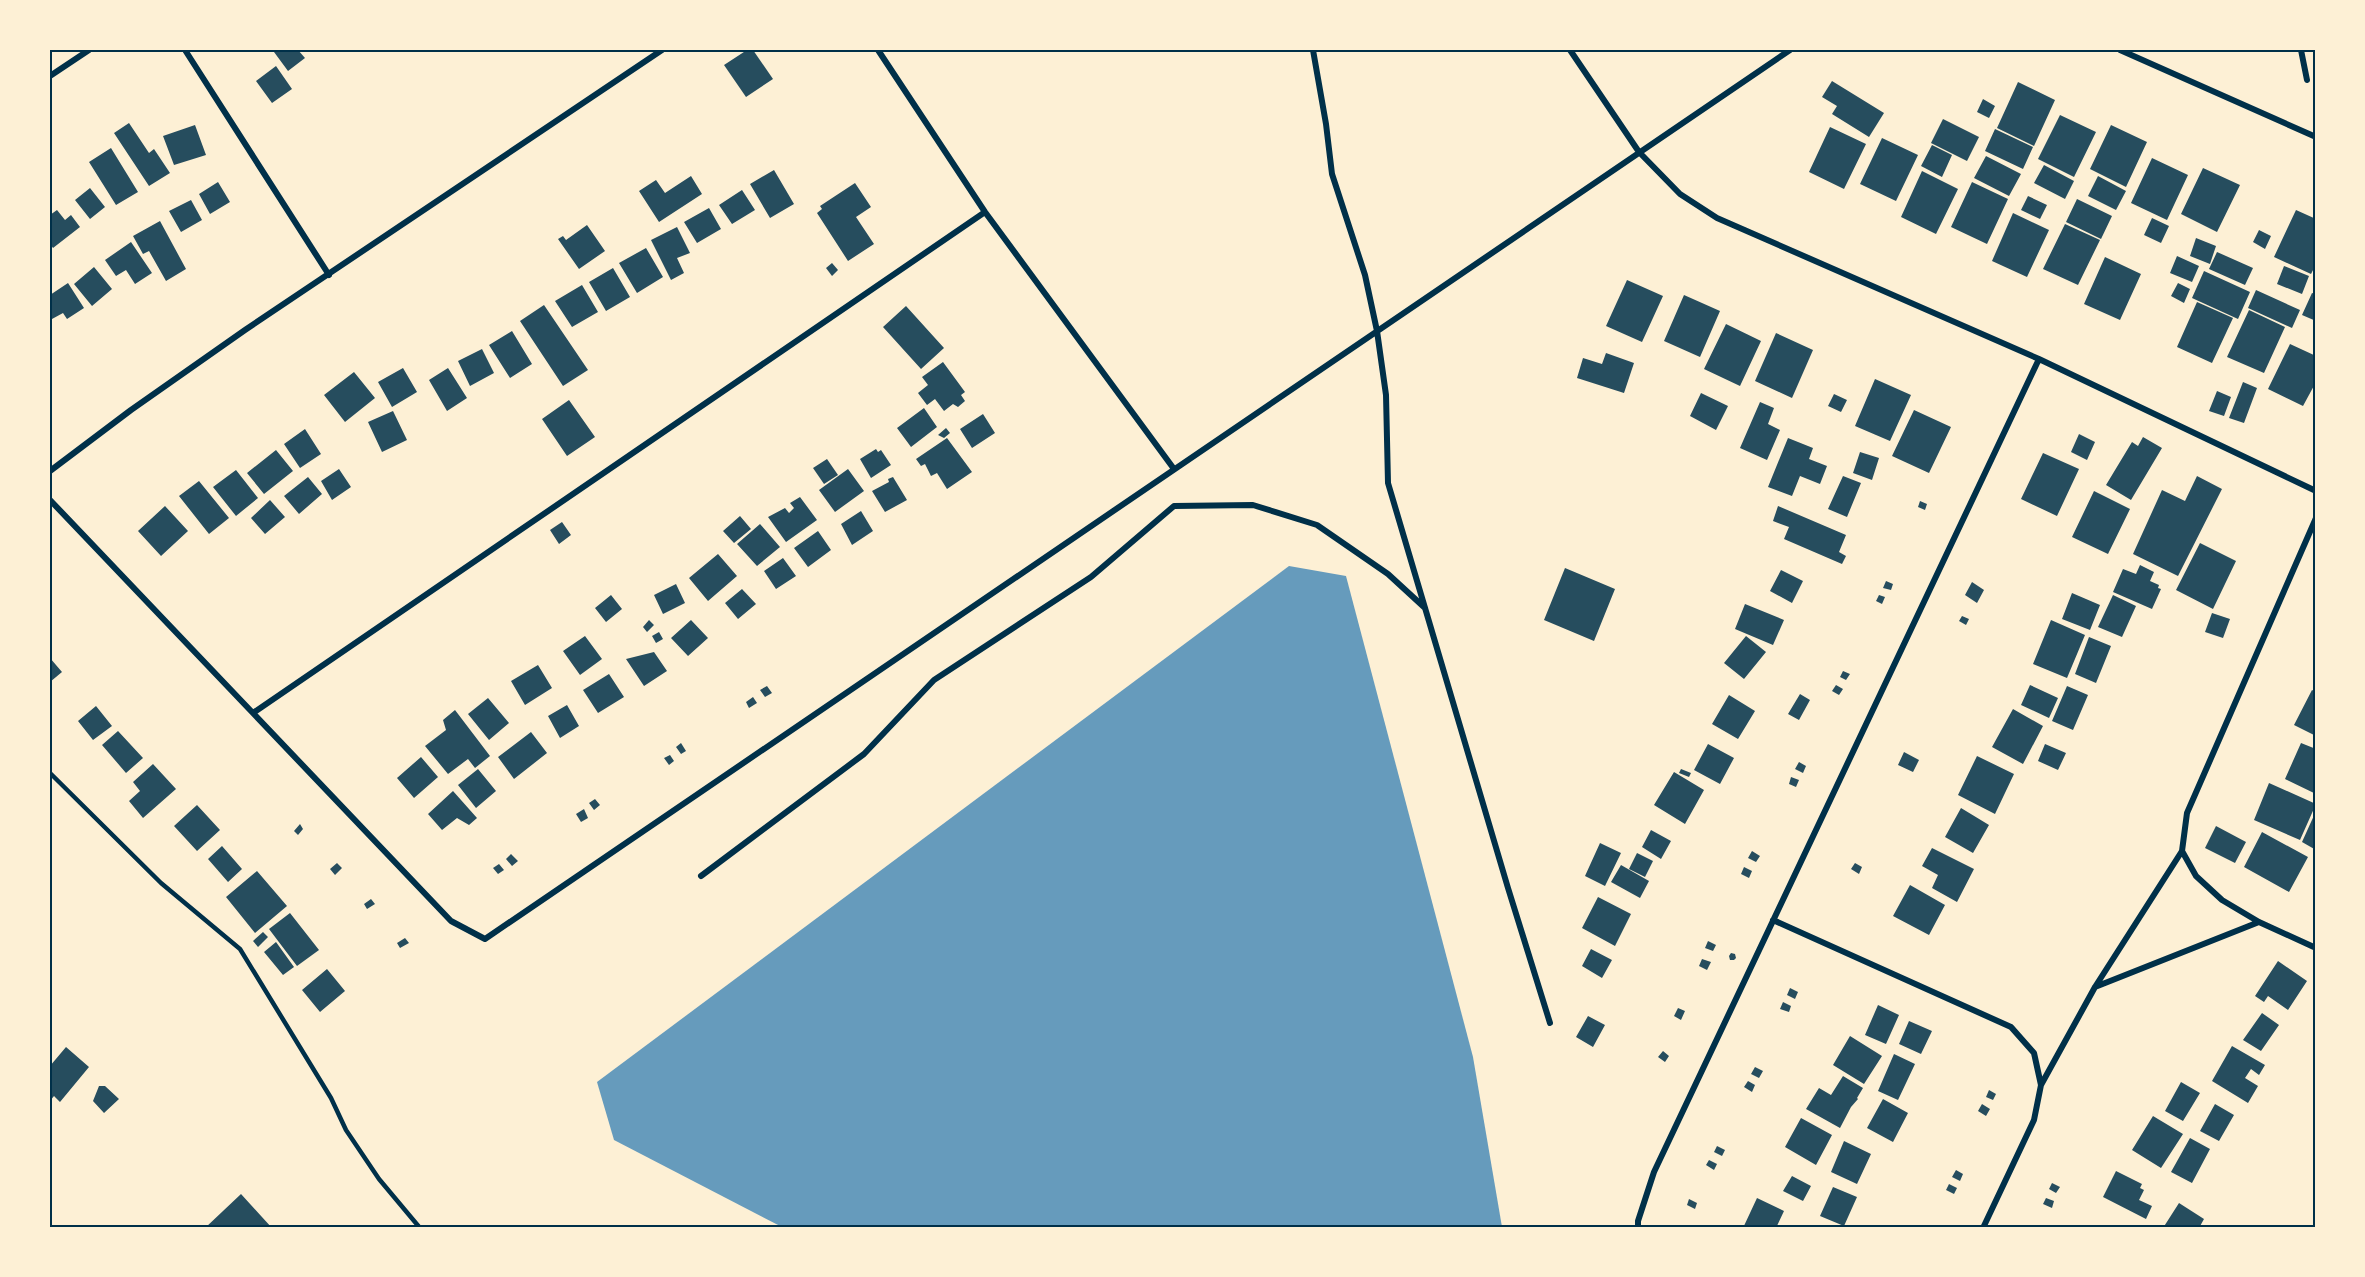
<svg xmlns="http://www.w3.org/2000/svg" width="2365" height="1277" font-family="Karla,sans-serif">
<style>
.water{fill:#669bbc}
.building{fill:#264d5e}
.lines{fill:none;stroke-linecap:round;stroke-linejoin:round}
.service{stroke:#003049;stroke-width:4.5}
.minor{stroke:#003049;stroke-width:6}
.neatline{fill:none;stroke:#003049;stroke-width:2}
</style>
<rect width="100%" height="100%" fill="#fdf0d5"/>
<path class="water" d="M1289,566L1346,576L1473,1057L1502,1227H782L614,1140L597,1082Z"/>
<path class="building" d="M277,50H298L305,58L288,71L274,52Z
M747,50H753L773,79L746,97L724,65Z
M276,66L292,89L272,103L256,81Z
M1832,81L1884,113L1869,137L1832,114L1837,106L1822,97Z
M2018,82L2055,100L2034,146L1997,128Z
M1983,99L1995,106L1989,118L1977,112Z
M2060,115L2096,132L2074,177L2038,159Z
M1943,119L1979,137L1967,161L1931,143Z
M129,123L149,153L154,149L170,173L149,186L114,133Z
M195,125L206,155L174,165L163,136Z
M2111,125L2147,142L2126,187L2090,169Z
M1830,127L1866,144L1844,189L1809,172Z
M1995,129L2033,147L2023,169L1985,151Z
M1882,138L1918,155L1896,201L1860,184Z
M1932,145L1952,155L1942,177L1921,166Z
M111,148L138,192L116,205L89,162Z
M1986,156L2021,174L2009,196L1974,178Z
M2152,158L2188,175L2167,220L2131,203Z
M2044,165L2074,181L2065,199L2034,183Z
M2203,168L2240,185L2217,232L2181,214Z
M774,170L794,204L770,218L750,184Z
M1922,171L1958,189L1936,234L1901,217Z
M691,176L702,194L659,222L639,191L656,180L665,193Z
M2098,176L2126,191L2116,210L2088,196Z
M218,182L230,202L210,214L199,194Z
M1972,182L2008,199L1987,244L1951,227Z
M855,183L871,207L856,217L874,244L848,261L817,213L822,209L820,206Z
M90,188L105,207L90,219L75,200Z
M742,190L755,210L732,224L719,205Z
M2028,196L2047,205L2040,219L2021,210Z
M2077,199L2112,216L2101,239L2066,222Z
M191,200L202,220L181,232L169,211Z
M709,208L721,229L697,243L684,222Z
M57,210L65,220L71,215L80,227L53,248L50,244V215Z
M2296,210L2316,219V264L2311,274L2274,257Z
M2013,213L2049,230L2027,277L1992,261Z
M2152,218L2169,226L2161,243L2144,235Z
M160,221L186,269L166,281L149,251L143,254L133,236Z
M2065,224L2100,240L2078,285L2043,269Z
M587,225L605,251L579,269L558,239L563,236L566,240Z
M677,227L690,253L677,258L684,273L671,280L651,240Z
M2259,230L2271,236L2265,249L2253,242Z
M2196,238L2216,246L2210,264L2190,256Z
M131,242L152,273L135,284L126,270L116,276L105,260Z
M646,248L663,277L637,293L619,263Z
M2217,252L2253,268L2245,285L2209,269Z
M2177,256L2199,266L2192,282L2170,273Z
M2105,257L2141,274L2120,320L2084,304Z
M832,263L838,270L832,276L826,268Z
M2284,266L2309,276L2302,294L2277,284Z
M94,267L112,289L92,306L74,284Z
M613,268L630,297L606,311L589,282Z
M2204,271L2250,292L2238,319L2192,298Z
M1627,280L1663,296L1642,342L1606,326Z
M68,283L84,308L67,319L63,313L52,319L50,316V295Z
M2178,283L2190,289L2184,303L2171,296Z
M582,285L598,312L572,327L555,301Z
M2256,290L2300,310L2292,328L2248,308Z
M2312,293L2316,294V321L2302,315Z
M1684,295L1720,311L1700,357L1664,341Z
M2197,302L2233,318L2212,363L2177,347Z
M544,305L588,370L563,386L520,321Z
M906,306L944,348L921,369L883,327Z
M2249,310L2285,327L2264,373L2227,357Z
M1726,324L1761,341L1740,386L1704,369Z
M512,331L532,364L510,378L489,345Z
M1776,333L1813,350L1792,398L1755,381Z
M2290,344L2316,356V382L2303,406L2268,389Z
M482,349L494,373L470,386L458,361Z
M1606,353L1634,363L1624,393L1577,378L1583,358L1602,364Z
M943,362L965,392L961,395L965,401L958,407L953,404L944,411L935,399L927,405L918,393L928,385L922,377Z
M403,368L417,392L392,407L378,382Z
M448,368L467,398L447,411L429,380Z
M354,372L375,398L345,422L324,395Z
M1875,379L1911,395L1890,441L1855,426Z
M2243,382L2257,388L2244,423L2229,418Z
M2217,391L2231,397L2224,416L2209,411Z
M1701,393L1728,406L1716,430L1690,416Z
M1834,394L1847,400L1841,412L1828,406Z
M569,400L595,437L567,456L542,419Z
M1760,402L1774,408L1768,424L1780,430L1767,460L1740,448Z
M924,408L937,427L911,447L897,428Z
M1914,410L1951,427L1929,473L1892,456Z
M393,411L407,440L382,452L368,422Z
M983,414L995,433L972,448L960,429Z
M946,428L950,433L944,438L938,435Z
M305,429L321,454L300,468L284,444Z
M2079,434L2095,442L2087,460L2071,452Z
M2143,437L2162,448L2131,500L2106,485L2132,442L2138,446Z
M947,438L972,472L947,489L937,473L931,476L925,464L921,466L916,459Z
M1788,438L1813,448L1809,459L1827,466L1820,484L1800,476L1792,496L1768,487Z
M876,449L878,452L881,450L891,465L871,478L860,459Z
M276,450L293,471L264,494L247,473Z
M1860,452L1879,458L1872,480L1853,473Z
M2043,453L2079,469L2057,516L2021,499Z
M827,459L838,475L824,484L813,468Z
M339,469L351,487L332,500L321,481Z
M848,469L864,491L835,512L819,490Z
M236,470L258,498L236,516L213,487Z
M1843,476L1861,483L1847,517L1828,509Z
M2197,476L2222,489L2178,576L2133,554L2162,490L2185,501Z
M308,477L322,494L299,514L284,496Z
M893,477L907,500L885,512L872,491L889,482L888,479Z
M199,481L229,518L209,534L179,496Z
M2094,491L2130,509L2108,554L2072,537Z
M800,497L817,520L786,542L768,517L785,508L789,513L794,508L790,503Z
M270,500L285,517L265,534L251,518Z
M1920,501L1927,504L1925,510L1918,507Z
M165,506L188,531L161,556L138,531Z
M1778,506L1846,535L1839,552L1846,556L1842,564L1784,539L1789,527L1773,521Z
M861,511L873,531L852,545L841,524Z
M740,516L751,529L734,543L723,531Z
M562,522L571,535L559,544L550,530Z
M760,524L780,547L757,566L737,544Z
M818,531L831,550L808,567L794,548Z
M2200,543L2236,561L2213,609L2176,590Z
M718,554L737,576L708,601L689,578Z
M783,558L796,576L776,589L764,571Z
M2140,565L2154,572L2150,581L2159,585L2158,588L2161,589L2152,609L2113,592L2123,569L2136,574Z
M1565,568L1615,589L1594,641L1544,620Z
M1781,570L1803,581L1792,603L1770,591Z
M1886,581L1893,584L1891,590L1883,588Z
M1972,582L1984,590L1977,603L1965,595Z
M676,584L685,603L663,614L654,595Z
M742,589L756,604L738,619L725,603Z
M2072,593L2100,605L2090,630L2062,619Z
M611,595L622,609L606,622L595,608Z
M1879,595L1885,597L1882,604L1876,601Z
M2113,595L2136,606L2122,637L2098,627Z
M1745,604L1784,620L1773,645L1735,629Z
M2212,613L2230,619L2223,638L2205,632Z
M1962,616L1969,619L1966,625L1959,621Z
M649,620L654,625L647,632L643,627Z
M691,620L708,638L688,656L671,638Z
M2051,620L2085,635L2067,678L2033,664Z
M659,632L663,639L656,643L652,636Z
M585,636L602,659L580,675L563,651Z
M1746,636L1766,652L1744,679L1724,663Z
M2089,637L2111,646L2096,683L2075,674Z
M654,652L667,671L644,686L626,659Z
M50,658L62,672L50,682Z
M538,665L552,688L525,705L511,681Z
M1843,671L1850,674L1846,680L1840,677Z
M609,674L624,697L598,713L583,690Z
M1836,685L1843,689L1839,695L1832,691Z
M2030,685L2058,698L2049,718L2021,705Z
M767,686L772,693L765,697L760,690Z
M2067,686L2088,695L2073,730L2052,721Z
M2312,690L2316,692V736L2294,725Z
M1800,694L1810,700L1799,720L1788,714Z
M1729,695L1755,711L1738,739L1712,724Z
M753,697L757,703L749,708L746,702Z
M488,698L509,723L489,740L468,714Z
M567,705L579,726L560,738L548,716Z
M96,706L112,726L93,740L78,721Z
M2013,709L2043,726L2023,764L1992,747Z
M455,710L490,756L475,768L468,759L448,774L425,746L446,730L443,720Z
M118,731L143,758L126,773L102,745Z
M531,732L547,753L514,779L498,757Z
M681,743L686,751L681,754L676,747Z
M2301,743L2316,749V794L2285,779Z
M1708,744L1734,758L1720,784L1694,770Z
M2045,744L2066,753L2058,770L2038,761Z
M1904,752L1919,760L1913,772L1898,765Z
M670,755L674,761L669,765L664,758Z
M1977,756L2014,774L1995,814L1958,795Z
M421,757L438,777L414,798L397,778Z
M1799,762L1806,766L1803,773L1795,769Z
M153,764L176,789L143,818L129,801L140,791L133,782Z
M478,769L496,791L476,808L458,785Z
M1681,769L1691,773L1689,777L1679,773Z
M1674,772L1704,790L1685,824L1654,805Z
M1791,777L1799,780L1796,787L1789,784Z
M2269,783L2316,804L2300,840L2254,820Z
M453,791L477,818L469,825L457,818L442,830L428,814Z
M595,799L600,805L594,810L589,803Z
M197,805L220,830L197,851L174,826Z
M1961,808L1989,825L1973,853L1945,837Z
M584,809L588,818L581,822L576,814Z
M2316,811V850L2302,842Z
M300,824L303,829L298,835L294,831Z
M2216,826L2246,842L2235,863L2205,848Z
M1651,830L1671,841L1661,859L1642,847Z
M2262,832L2308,857L2289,892L2244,867Z
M1600,843L1621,853L1605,886L1585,876Z
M222,846L242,869L228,882L208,859Z
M1932,848L1974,869L1957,902L1932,888L1938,875L1922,866Z
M1752,851L1760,856L1756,862L1748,858Z
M1637,853L1653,861L1645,877L1629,869Z
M511,854L518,861L512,866L506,859Z
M337,863L342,868L335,875L330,869Z
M1855,863L1862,867L1859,874L1851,869Z
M499,864L504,870L498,874L493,868Z
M1621,865L1649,881L1640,898L1611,882Z
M1744,867L1752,871L1749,878L1741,874Z
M257,871L287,906L255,933L226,897Z
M1910,885L1945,905L1929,935L1893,916Z
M1598,897L1631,914L1615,946L1582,928Z
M371,899L375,904L367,909L364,904Z
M290,913L319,950L297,966L269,929Z
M263,932L268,937L258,947L253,941Z
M405,938L409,943L400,948L397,943Z
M1708,941L1716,945L1713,951L1705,948Z
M276,942L294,967L283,975L264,952Z
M1591,949L1612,960L1602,978L1582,966Z
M1731,953L1735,954L1736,958L1734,960H1730L1729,956Z
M1702,959L1711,962L1707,970L1699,966Z
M2278,961L2307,981L2288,1010L2268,996L2264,1002L2255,996Z
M327,969L345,991L320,1012L302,990Z
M1790,988L1798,992L1795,999L1787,995Z
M1783,1002L1791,1006L1789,1012L1780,1009Z
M1878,1005L1899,1015L1886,1044L1865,1035Z
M1678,1008L1685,1011L1681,1020L1674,1016Z
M2262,1013L2279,1025L2261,1051L2243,1040Z
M1588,1016L1605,1025L1593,1047L1576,1037Z
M1909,1021L1932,1031L1921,1054L1899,1044Z
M1850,1036L1882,1056L1864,1084L1833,1065Z
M2232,1046L2265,1065L2259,1075L2251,1069L2245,1078L2258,1086L2248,1103L2212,1081Z
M66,1047L89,1067L60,1102L54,1096L50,1101V1066Z
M1663,1051L1669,1056L1665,1062L1658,1057Z
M1894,1054L1915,1064L1898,1100L1878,1091Z
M1755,1067L1763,1071L1759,1078L1751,1074Z
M1843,1076L1863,1088L1857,1098L1858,1099L1851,1107L1840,1128L1806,1109L1819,1088L1831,1095Z
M1748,1081L1755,1085L1752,1092L1744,1087Z
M2181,1082L2200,1093L2183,1121L2165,1111Z
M99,1086H105L119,1099L104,1113L93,1101Z
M1989,1090L1996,1094L1993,1100L1986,1097Z
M1883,1099L1908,1113L1893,1142L1867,1128Z
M1982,1104L1990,1109L1986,1116L1978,1111Z
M2215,1104L2234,1115L2219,1141L2200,1131Z
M2153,1116L2183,1134L2161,1168L2132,1150Z
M1801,1118L1832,1135L1816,1165L1785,1147Z
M2190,1138L2210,1149L2192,1183L2171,1172Z
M1844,1141L1871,1154L1857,1184L1831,1172Z
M1717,1146L1725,1150L1722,1156L1714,1152Z
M1709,1160L1717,1164L1714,1170L1706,1165Z
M1956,1170L1963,1174L1960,1181L1952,1177Z
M2116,1171L2142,1184L2140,1188L2144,1190L2139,1200L2152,1206L2146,1219L2103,1197Z
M1792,1176L1811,1186L1803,1201L1783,1191Z
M2052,1183L2060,1187L2056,1193L2049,1189Z
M1949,1184L1957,1188L1954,1194L1946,1190Z
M1833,1187L1857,1197L1844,1226L1820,1216Z
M241,1194L272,1228H205Z
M1757,1198L1784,1211L1776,1228H1743Z
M2046,1198L2054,1201L2052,1208L2043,1204Z
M1689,1199L1697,1203L1695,1209L1687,1205Z
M2179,1203L2204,1219L2199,1228H2163Z"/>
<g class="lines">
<path class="service" d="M50,773L161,883L240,949L331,1098L346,1130L379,1179L420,1228"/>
<path class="minor" d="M185,50L329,275
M878,50L985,212L1174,469
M1313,50L1326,124L1332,174L1365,275L1377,331L1386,395L1388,483L1508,888L1550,1023
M1570,50L1639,152L1680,194L1717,218L2039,359L2316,491
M2120,50L2316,137
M2301,50L2307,80
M50,76L89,50
M50,471L131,410L245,330L662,50
M50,500L451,921L485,939L1790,50
M2316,518L2187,813L2182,851L2196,876L2222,900L2259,922L2316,948
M253,713L985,212
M701,876L864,754L934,680L1091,577L1174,506L1253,505L1317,525L1388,574L1425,608
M1773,920L2011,1027L2034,1053L2041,1085L2034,1120L1983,1228
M2095,987L2259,922
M2041,1085L2095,987L2182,851
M1638,1228V1221L1654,1172L2039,359"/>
</g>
<rect width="2365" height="1277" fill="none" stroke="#fdf0d5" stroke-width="102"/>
<rect x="51" y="51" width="2263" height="1175" class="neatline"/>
</svg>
